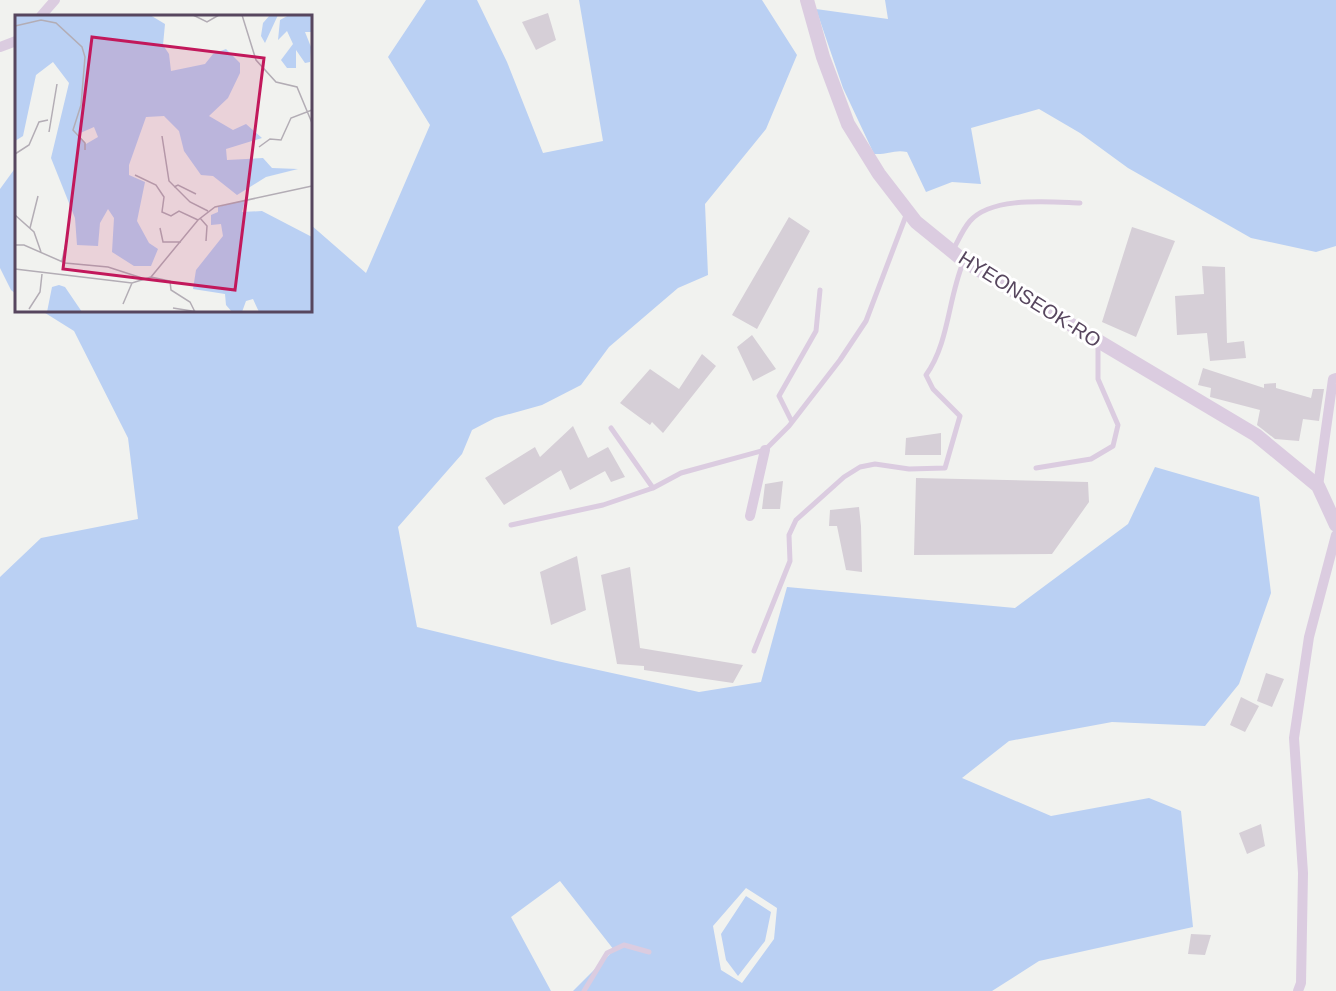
<svg xmlns="http://www.w3.org/2000/svg" width="1336" height="991" font-family="Arial,sans-serif">
<style>
.green{fill:#bad0f3;fill-rule:evenodd}
.building{fill:#d6cfd7}
.lines{fill:none;stroke-linecap:round;stroke-linejoin:round}
.service{stroke:#dbcce0;stroke-width:5}
.minor{stroke:#dbcce0;stroke-width:10}
.tertiary{stroke:#dbcce0;stroke-width:14}
.labels{text-anchor:middle;dominant-baseline:central;stroke-width:6;stroke-linejoin:round;paint-order:stroke}
.street-label{font-size:20px;fill:#57465e;stroke:#fff}
.inset-road{fill:none;stroke:#b3adb5;stroke-width:1.5}
.view{fill:#c2185b;fill-opacity:0.15;stroke:#c2185b;stroke-width:3}
.inset-edge{fill:none;stroke:#57465e;stroke-width:3}
</style>
<rect width="100%" height="100%" fill="#f1f2ef"/>
<path class="green" d="M426,0H477L507,62L543,153L603,141L579,0H762L797,55L766,129L705,204L708,275L678,288L609,347L581,385L542,405L495,418L472,430L462,454L398,527L417,627L557,661L699,692L761,682L787,587L1015,608L1128,524L1155,467L1259,497L1271,593L1239,684L1205,726L1112,722L1009,741L962,778L1051,816L1149,798L1181,811L1193,927L1039,961L992,991H573L614,950L560,881L511,917L551,991H0V577L41,538L138,519L128,438L74,331L42,311L310,310L311,225L366,273L430,125L388,57ZM746,888L777,908L774,939L742,983L721,970L713,926Z
M885,0H1336V246L1316,252L1251,238L1128,168L1080,133L1039,109L971,128L981,184L952,182L926,192L907,152C895,149 887,155 874,154L843,88L816,9L888,19Z
M16,167V294L11,290L0,268V189Z
M746,896L771,912L765,941L738,976L726,960L721,934Z"/>
<path class="building" d="M548,13L556,40L536,50L522,22Z
M789,217L810,231L757,329L732,315Z
M1132,227L1175,241L1136,337L1102,322Z
M1202,266L1225,267L1227,343L1244,341L1246,358L1210,361L1207,333L1177,335L1175,296L1204,294Z
M752,335L776,369L753,381L737,347Z
M702,354L716,366L663,433L652,422L650,425L620,403L650,369L679,389Z
M1203,368L1264,388V384L1276,383V388L1311,398L1313,389H1324L1319,421L1303,419L1299,441L1275,439L1257,425L1260,410L1210,397L1211,388L1198,385Z
M573,426L588,458L608,447L625,477L611,482L605,471L570,490L561,470L504,505L485,478L535,447L540,457Z
M941,433V455H905L906,438Z
M916,478L1088,482L1089,502L1052,554L914,555Z
M783,481L780,509H762L765,484Z
M859,507L861,526L862,572L846,570L837,526H829L830,510Z
M577,556L586,610L551,625L540,572Z
M630,567L640,648L743,665L733,683L644,670V666L617,664L601,575Z
M1266,673L1284,679L1272,707L1257,701Z
M1241,697L1259,706L1245,732L1230,725Z
M1261,824L1265,846L1247,854L1239,833Z
M1191,934L1211,935L1205,955L1188,954Z"/>
<g class="lines">
<path class="service" d="M953,250C958,241 963,229 970,221C992,196 1050,202 1080,203
M792,422L779,396L816,331L820,290
M611,428L653,488
M1036,468L1091,459L1113,446L1118,425L1098,379V343
M511,525L603,505L653,488L681,473L765,450L789,426L840,360L866,321L907,213
M754,651L790,561L789,535L796,520L844,477L860,467L875,464L909,469L945,468L960,416L933,389L926,375C949,343 948,299 963,263
M584,991L607,953L624,945L649,952"/>
<path class="minor" d="M41,16L55,0
M0,47L16,41
M1318,486L1333,379L1336,378
M750,516L765,450
M1298,991L1301,983L1303,873L1294,738L1309,637L1336,535"/>
<path class="tertiary" d="M807,0L823,57L848,124L879,174L916,222L964,261L1256,435L1318,486L1336,525"/>
</g>
<g class="labels">
<g class="street-label">
<text transform="translate(1030 299) rotate(32)">HYEONSEOK-RO</text>
</g>
</g>
<g transform="translate(15 15)">
<rect width="297" height="297" fill="#f1f2ef"/>
<path d="M0,0H135L150,9L148,30L154,39L156,56L190,49L198,39L211,34L225,48V58L213,83L194,101L218,115L231,109L247,123L211,134L212,145L248,143L257,153L283,154L251,162L222,180L198,161L186,160L169,136L164,116L149,101L131,102L114,150V160L130,167L122,206L134,228L143,234L136,251H119L97,237L99,203L93,194L85,208L83,231L62,230L60,203L36,143L54,68L38,47L21,60L8,121L0,126ZM79,112L83,122L71,129L63,119ZM255,0H263L250,28L246,21L248,8ZM297,0V17H290L296,32L295,47L290,48L281,35V53H272L266,45L278,29L272,16L263,25L265,5L274,0ZM230,185L227,197L247,196L297,222V297H244L238,284L231,286L227,297H217L211,290L210,279L178,274L181,255L208,221L206,209L196,210V200L203,197V192ZM44,270L50,272L67,297H32L37,272Z" fill="#bad0f3" fill-rule="evenodd"/>
<path class="inset-road" d="M178,0L192,7L204,0M227,0L241,45L261,67L282,72L297,108M0,11L26,5L41,8L67,32L70,42L66,90L58,115L70,128V135M34,117L42,69M147,121L154,166L175,187L193,196M244,132L255,124L266,125L276,103L297,95M0,139L14,130L24,107L33,105M120,160L141,170L149,182L147,197L156,201L164,196L183,205M159,172L163,170L181,179M0,200L19,217L26,237M185,203L192,211L191,226M15,213L23,181M145,213L148,227H166M0,230H9L50,248L93,252L127,263M47,246L51,228M0,254L117,268L136,262L183,205L200,192L297,171M136,262L155,266L156,275L175,287L180,297M108,289L117,268M158,293L183,297M14,294L25,277L27,259"/>
<path class="view" d="M77,22L249,43L220,275L48,254Z"/>
<rect width="297" height="297" class="inset-edge"/>
</g>
</svg>
